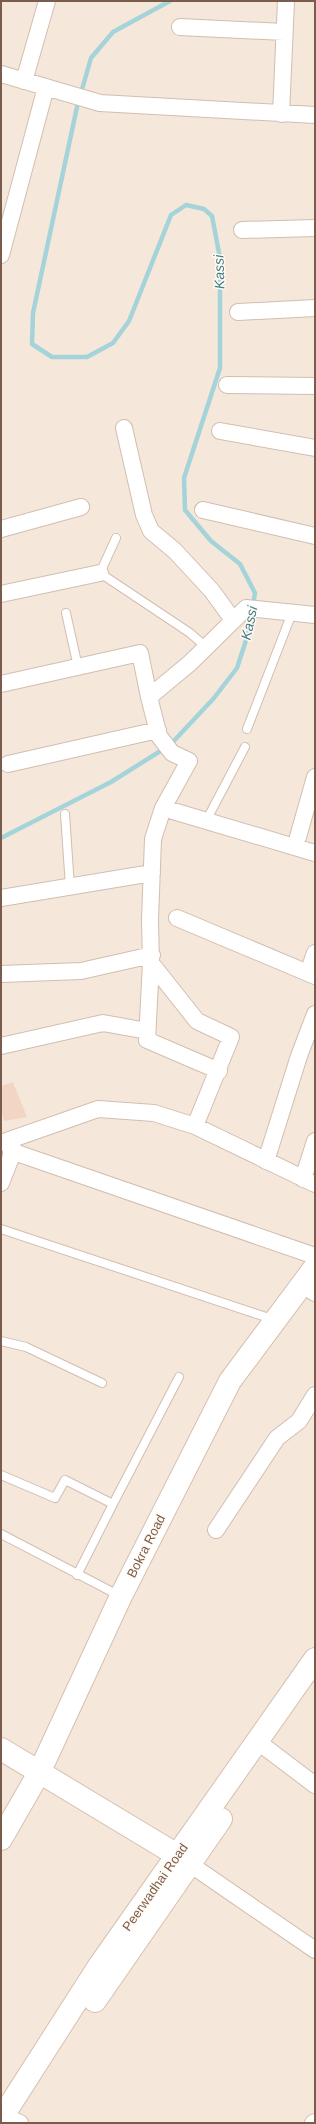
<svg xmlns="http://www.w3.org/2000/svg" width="316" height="2124" font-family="Arial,sans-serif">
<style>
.residential{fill:#f5e8da}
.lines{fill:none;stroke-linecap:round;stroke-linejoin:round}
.stream{stroke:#a5d3da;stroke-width:4.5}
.building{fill:#f3d5c3}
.lane-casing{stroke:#d1beb0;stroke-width:10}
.street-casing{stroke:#d1beb0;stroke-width:18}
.secondary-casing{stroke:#d6c0b0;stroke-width:24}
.lane{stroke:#fff;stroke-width:8}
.street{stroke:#fff;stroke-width:16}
.secondary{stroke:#fff;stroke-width:22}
.labels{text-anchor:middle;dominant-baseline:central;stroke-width:3;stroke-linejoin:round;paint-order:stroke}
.street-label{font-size:13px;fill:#7a5c4d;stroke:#fffaf3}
.water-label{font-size:14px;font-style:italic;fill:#437c86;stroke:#fffaf3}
</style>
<rect width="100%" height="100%" fill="#fdf6ec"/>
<path class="residential" d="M1,1H315V2123H1Z"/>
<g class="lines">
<path class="stream" d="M1,838L111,782L170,745L214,698L237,668L249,631L255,593L240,564L211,541L185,510L184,478L220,368V258L212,216L204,209L186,205L171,215L129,321L113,343L87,357H52L32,344L33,313L77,107L91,58L113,32L170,1"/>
</g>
<path class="building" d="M13,1082L27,1117L4,1121L1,1107V1086Z"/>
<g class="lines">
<g class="lane-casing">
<path id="lane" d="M116,538L100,573L190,633L206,647
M66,613L78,667
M247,729L292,613
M65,814L70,887
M206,821L245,747
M1,1229L275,1320
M1,1341L26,1347L102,1383
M1,1475L55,1498L65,1480L113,1504L179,1377
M1,1534L120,1596
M77,1575L113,1504"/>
</g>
<g class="street-casing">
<path id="street" d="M180,27L284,32
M1,74L100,103L315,115
M24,81L47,1
M281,114L286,1
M242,230L315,228
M1,255L46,87
M238,312L315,308
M227,385L315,386
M124,428L144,515L151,531L175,551L212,591L233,620
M220,431L315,448
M203,510L315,536
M1,529L81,507
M1,594L100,573
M1,684L140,653L149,697L190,663L246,608L315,615
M149,697L159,736L172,753L189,761L163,808L153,839L150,920L151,963L197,1021L231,1037L195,1126
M8,764L158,730
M163,808L315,853
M298,837L315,777
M1,898L152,873
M177,918L315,976
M151,963L147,1040L219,1071
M308,973L315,953
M1,974L81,971L152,955
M1,1046L103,1023L147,1031
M1,1143L98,1109L154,1113L195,1126L315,1184
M11,1151L315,1256
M266,1161L299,1056L315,1014
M303,1179L315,1141
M1,1183L10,1160L13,1141
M302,1285L315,1293
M216,1530L277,1438L299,1421L315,1395
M258,1742L315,1785
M181,1858L315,1950
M3,2116L20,2123
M313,2123L315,2122"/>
</g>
<g class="secondary-casing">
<path id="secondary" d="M1,1749L177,1855
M1,1839L39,1773L121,1596L230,1381L315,1267
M95,2001L221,1819
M1,2119L99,1966L315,1659"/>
</g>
<use href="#lane" class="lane"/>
<use href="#street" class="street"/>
<use href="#secondary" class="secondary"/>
</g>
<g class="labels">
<g class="street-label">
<text transform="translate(146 1546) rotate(-63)">Bokra Road</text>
<text transform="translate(155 1887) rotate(-55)">Peerwadhai Road</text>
</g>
<g class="water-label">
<text transform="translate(219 272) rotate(-92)">Kassi</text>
<text transform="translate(249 623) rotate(-78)">Kassi</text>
</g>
</g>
<rect width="316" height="2124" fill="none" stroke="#7a5c4d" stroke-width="4"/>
</svg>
